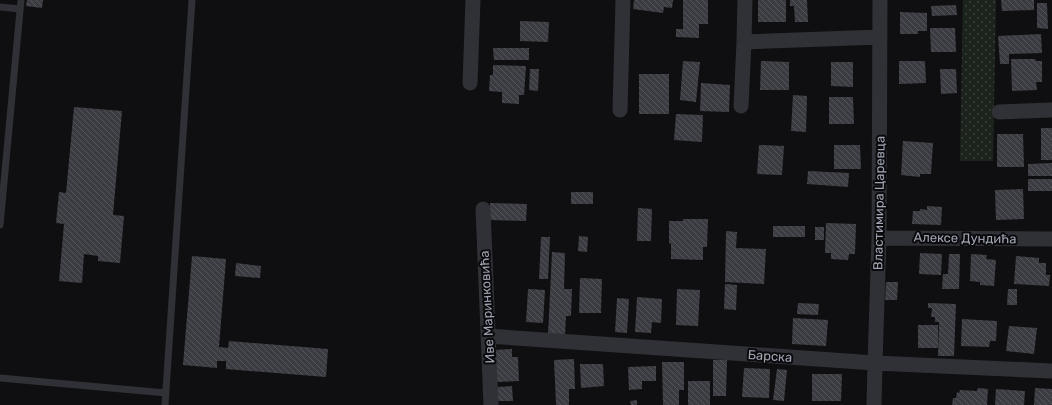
<svg xmlns="http://www.w3.org/2000/svg" width="1052" height="405" font-family="Rubik,sans-serif">
<style>
.grass{fill:url(#grass-dots)}
.building{fill:url(#building-back-hatch)}
.lines{fill:none;stroke-linecap:round;stroke-linejoin:round}
.lane{stroke:#303136;stroke-width:7}
.street{stroke:#303136;stroke-width:15}
.labels{text-anchor:middle;dominant-baseline:central;stroke-width:4;stroke-linejoin:round;paint-order:stroke}
.street-label{font-size:13px;fill:#a0a4b2;stroke:#0a0a0c}
</style>
<defs>
<pattern id="grass-dots" width="8" height="8" patternUnits="userSpaceOnUse"><rect width="8" height="8" fill="#1c231d"/><path d="M2 2h.1M6 6h.1" fill="none" stroke="#3a403b" stroke-width="1.8" stroke-linecap="round"/></pattern>
<pattern id="building-back-hatch" width="6" height="6" patternUnits="userSpaceOnUse"><rect width="6" height="6" fill="#3b3c41"/><path d="M-1 5l2 2M0 0l6 6M5-1l2 2" fill="none" stroke="#54555a"/></pattern>
</defs>
<rect width="100%" height="100%" fill="#0f0f11"/>
<path class="grass" d="M963,0H996L993,161H960Z"/>
<path class="building" d="M27,0H43L42,8L26,6Z
M634,0H673L672,8L664,7L663,13L633,9Z
M683,0H708V24H699V38L676,37V29H683Z
M758,0H786V22H758Z
M790,0H807L808,22H795L794,6H790Z
M1001,0H1034V10L1002,11Z
M1037,3H1047L1048,29L1037,28Z
M956,5L957,15L932,16L931,6Z
M900,12L927,13V31H918V34H900Z
M520,21L549,22L548,42L520,41Z
M930,28H955L956,52H931Z
M1041,34L1042,53L1009,54V64H1000L998,36Z
M493,48H529V60H494Z
M1011,59H1035L1036,61H1042V82H1036L1037,90L1012,91Z
M683,61L700,62L696,102L680,100Z
M761,61L789,62V90H760Z
M899,61H925L926,83L899,84Z
M831,62H853V87L831,86Z
M493,65L526,66L524,95H519V104L502,103V92L489,91L490,75H493Z
M530,69H539L538,91L529,90Z
M940,69H956L957,93L941,94Z
M639,74H669V114H639Z
M701,83L730,85L729,112L700,111Z
M793,95L807,96L806,132L791,131Z
M829,97H853L854,124H829Z
M74,107L122,111L113,215L124,216L120,263L98,261V256L84,254L82,283L59,281L64,224L56,223L59,192L66,193Z
M676,114L703,115L702,142L674,140Z
M1041,128H1052V160H1041Z
M997,134H1023L1024,167H997Z
M903,141L933,143L931,174H920V177L901,175Z
M759,145L784,146L782,175L757,174Z
M834,145H860L861,169H834Z
M1052,163V176H1028V164Z
M808,171L849,173L848,187L807,184Z
M1028,179H1052V191H1028Z
M1023,189L1024,219L996,220L995,190Z
M571,192H593V204H571Z
M490,203L527,204L526,221L489,220Z
M927,206L942,207L941,225L912,224L913,211H920V209L927,210Z
M638,208L652,209L651,241H637Z
M683,219H708L707,247H703V260L671,259V244L669,243V221H683Z
M826,223L856,224L855,254H849L848,260L831,259V253H825Z
M773,226H805V237H773Z
M815,227H824V240H815Z
M726,231L737,232L736,248L766,249L764,284L725,282Z
M579,236L588,237L587,252L578,251Z
M541,237H550L548,279H539Z
M552,252L565,253L564,289H572L571,316H566L565,336L548,335Z
M920,253L942,254L941,275L919,274Z
M949,254H960L959,289H942L943,274H948Z
M971,254L987,255L986,259L996,260L994,286L980,285V282L970,281Z
M192,256L226,259L219,347L228,348L229,341L328,349L326,377L226,369V361H217V368L183,365Z
M1016,256L1039,258V263H1046V275H1050L1049,286L1014,284Z
M236,263L261,266L260,278L235,276Z
M580,278L602,279L601,313H579Z
M886,282H898L897,300H885Z
M725,284L737,285L736,310L724,309Z
M528,289L545,290L543,323L526,322Z
M677,289L700,290L698,326L676,325Z
M1008,289H1017V305H1007Z
M637,297L662,299L661,323L652,322L651,333L635,332Z
M617,298L629,299L627,333L615,332Z
M798,303L819,304L818,315L797,314Z
M928,303L956,304L954,356H938L939,322H935V317H931L932,308H928Z
M793,318L828,320L826,346L792,344Z
M962,319L997,321L996,341H990L989,347L961,346Z
M918,325H938V348H918Z
M1009,326L1037,328L1034,354L1006,351Z
M512,349V357H518L519,381L495,382V350Z
M574,359L575,389H569V405H556L554,360Z
M713,360H727L726,396H713Z
M662,362H684V390H679V405H663Z
M580,364H603L604,386L581,388Z
M656,366V381H642V389L629,390L628,367Z
M744,368L770,369L769,398L742,397Z
M777,369L787,370L784,401L773,400Z
M812,374H842L841,401H812Z
M688,381H710V405H688Z
M512,386L513,401H498L497,387Z
M978,388L988,389L987,405H952L953,398H956L957,392L959,393L960,390L977,391Z
M1035,388L1052,389V405H1034Z
M996,389L1025,391L1024,405H995Z
M637,400V405H631L630,401Z"/>
<g class="lines">
<path class="lane" d="M0,7L20,9
M0,225L21,0
M0,378L166,393
M165,405L192,0"/>
<path class="street" d="M744,42L880,37
M470,83L473,0
M741,106L744,42L745,0
M620,110L623,0
M999,112L1052,110
M483,209L491,405
M879,238L1052,239
M488,336L875,363L1052,371
M874,405L875,363L879,238L880,0"/>
</g>
<g class="labels">
<g class="street-label">
<text transform="translate(879 203) rotate(-89)">Властимира Царевца</text>
<text transform="translate(965 238) rotate(1)">Алексе Дундића</text>
<text transform="translate(487 307) rotate(-93)">Иве Маринковића</text>
<text transform="translate(770 356) rotate(4)">Барска</text>
</g>
</g>
</svg>
